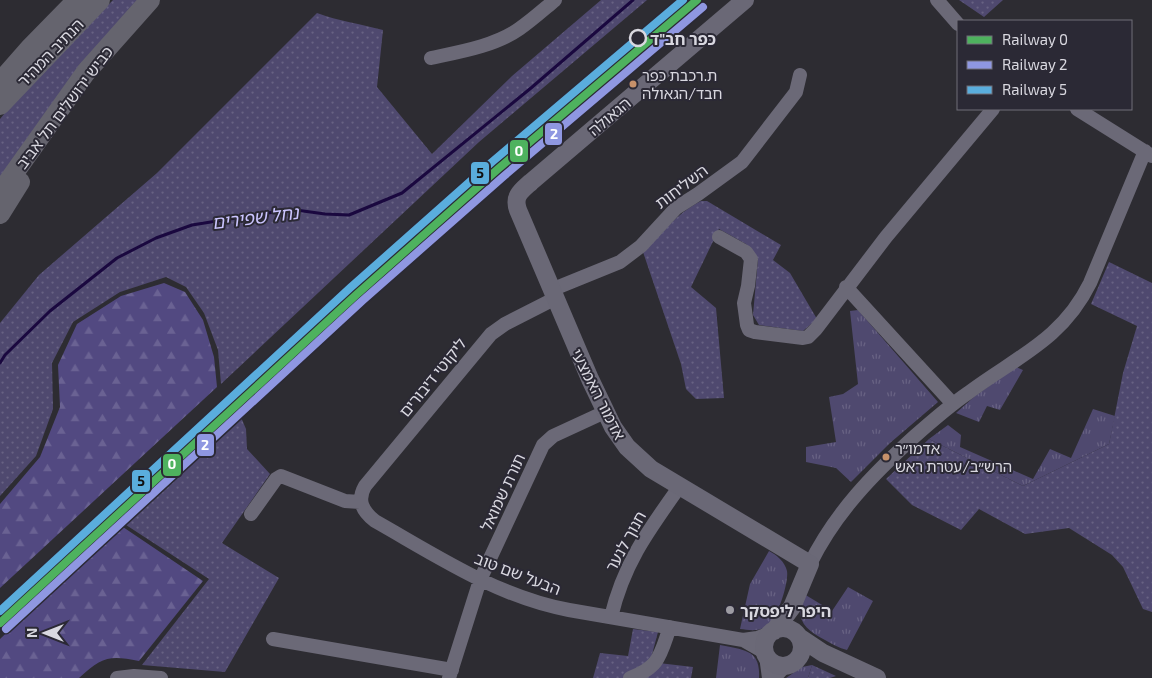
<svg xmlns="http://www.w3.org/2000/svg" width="1152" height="678" font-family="'Exo 2','Noto Sans Hebrew',sans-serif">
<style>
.grass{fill:url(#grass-dots)}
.forest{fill:url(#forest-firs)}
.park{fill:url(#park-tufts)}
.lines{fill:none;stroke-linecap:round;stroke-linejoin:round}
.stream{stroke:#1a083f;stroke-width:3}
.minor{stroke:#6b6977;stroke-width:14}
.major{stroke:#6a6876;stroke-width:18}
.highway{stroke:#65646e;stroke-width:20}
.rail-1-casing{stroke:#2b2935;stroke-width:11}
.rail-2-casing{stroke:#2b2935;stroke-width:11}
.rail-3-casing{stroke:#2b2935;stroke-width:11}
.rail-1{stroke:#4eb25e;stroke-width:8}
.rail-2{stroke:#8f97e1;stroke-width:8}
.rail-3{stroke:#5aaddd;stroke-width:8}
.stop-dot{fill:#2b2935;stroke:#d9d8e0;stroke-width:2.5}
.bus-dot{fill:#c7916a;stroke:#2b2935;stroke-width:2}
.poi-dot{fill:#9d9ca3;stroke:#2b2935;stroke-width:2}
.labels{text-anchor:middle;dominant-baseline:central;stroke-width:4;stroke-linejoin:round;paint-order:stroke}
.bus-label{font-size:15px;fill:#d9d8e0;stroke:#2b2935;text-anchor:start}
.stop-label{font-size:16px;font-weight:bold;fill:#d9d8e0;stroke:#2b2935;text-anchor:start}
.street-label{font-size:16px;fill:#d9d8e0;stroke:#2b2935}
.poi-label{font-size:16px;font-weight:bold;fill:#d9d8e0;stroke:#2b2935;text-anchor:start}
.water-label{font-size:18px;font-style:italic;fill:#cbc5ff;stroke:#2b2935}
.line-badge{stroke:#2b2935;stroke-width:2}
.badge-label{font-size:14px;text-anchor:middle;font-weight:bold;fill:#fff}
.pale-badge-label{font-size:14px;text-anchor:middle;font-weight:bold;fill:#111}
</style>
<defs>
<pattern id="grass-dots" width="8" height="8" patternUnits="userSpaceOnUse" patternTransform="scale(1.25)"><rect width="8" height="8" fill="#4f496f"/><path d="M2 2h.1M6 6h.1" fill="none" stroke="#686283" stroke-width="1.8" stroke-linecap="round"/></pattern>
<pattern id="forest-firs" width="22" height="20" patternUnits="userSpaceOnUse" patternTransform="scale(1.25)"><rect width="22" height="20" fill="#524981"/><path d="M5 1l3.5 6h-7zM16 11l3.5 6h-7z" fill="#6a6293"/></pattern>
<pattern id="park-tufts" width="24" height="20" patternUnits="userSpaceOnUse" patternTransform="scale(1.25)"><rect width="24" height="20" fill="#4f496f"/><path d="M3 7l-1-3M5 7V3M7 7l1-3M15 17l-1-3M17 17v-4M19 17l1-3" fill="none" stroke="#686283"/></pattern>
</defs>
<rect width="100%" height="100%" fill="#2d2c32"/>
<path class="grass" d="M113,0H139L0,179V119L14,102Z
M601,0H647L479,142L221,384L218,350L204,313L186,287L166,277L120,292L73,322L52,363L53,409L36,456L0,496V323L39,275L157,173L317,13C338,21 361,24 383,30L377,87L432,154L512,76Z
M959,0H1003L984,17Z
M701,201H707L781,245L773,260L790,273L817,319L803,331L759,325L753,315L758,259L746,244L719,229L691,287L716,308L724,398L696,399L686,389L681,364L643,252C664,233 675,214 701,201Z
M1109,262L1152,283V612L1143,609L1123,567L1112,555L1069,528L1025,534L979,509L961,530L912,505L886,479L929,439L1023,486L1109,444L1123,373L1137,326L1091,304Z
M240,415L246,429L247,449L270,474L222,543L279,578L225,672L142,665L209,579L123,523Z
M633,629L658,632L650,662L693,667L691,678H593L600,653L628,656Z
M812,665L836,676L830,678H808Z"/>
<path class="forest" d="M164,283L185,292L203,320L214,357L217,387L0,588V504L40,457L60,407L58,365L77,324L121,296Z
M120,525L203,581L139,661C109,655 102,657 79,678H0V639Z"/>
<path class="park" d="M858,310L938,402L890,443L851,482L836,468L806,462V447L836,442L829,397L843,394L858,384L850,311Z
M1016,367L1023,370L1000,410L987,406L979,422L956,413L975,396Z
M1093,409L1115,416L1109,444L1023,486L929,439L948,425L961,435L960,447L1033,479L1050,449L1071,458Z
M769,551C777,555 785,562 787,571C789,583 777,620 767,626C758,632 749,630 740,629L750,584Z
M848,587L873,601L847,650C839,648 832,644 825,640C804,629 794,619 804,594L832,611Z
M720,645C743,650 761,649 759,678H716Z
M812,665L808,678H786L802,667Z"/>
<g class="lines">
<path class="stream" d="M0,363L5,355L50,311L117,258L156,238L192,225L267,213L296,210L325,214L349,215L402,193L531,88L633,0"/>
<path class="minor" d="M937,0L958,24
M431,58C459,52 495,46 519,29C532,20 543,10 555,0
M1077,109L1152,156
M719,237L746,252L751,259L748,286L744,303L747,325L749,330L755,332L803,338L808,337L816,329L886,237L993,109
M846,287L953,404
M551,290L620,262L641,246L676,208L698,194L742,162L796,92L800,75
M554,299L505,324L491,334L365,486C357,500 362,511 375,521C437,556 498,597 569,610L743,640L757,638L771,633
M251,514L276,479L281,476L345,501L360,502
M810,564C835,513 873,474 915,436C932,421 949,406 968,393C1016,357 1062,340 1090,283L1145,151
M611,617C624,563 648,531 680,486
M273,639L452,670
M743,640L764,652
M766,656L769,678
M117,678L134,676L161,678
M449,678L480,580L543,445L553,436L605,412
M630,678C660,667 660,655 670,627
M774,678L786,665"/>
<path class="major" d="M745,0L531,182C521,191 513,196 518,210L590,379L613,427L627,447L651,469L810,564L792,607L774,631
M764 647a19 19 0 1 1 38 0a19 19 0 1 1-38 0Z
M799,637L823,653L877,678"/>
<path class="highway" d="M0,82L31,47L77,0
M0,105L100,0
M0,193L86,72L150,0
M0,214L20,182"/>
<g class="rail-1-casing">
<path id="rail-1" d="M0,623L356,295L498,169L697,0"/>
</g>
<g class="rail-2-casing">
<path id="rail-2" d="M6,629L362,301L504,176L703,7"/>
</g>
<g class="rail-3-casing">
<path id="rail-3" d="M0,611L350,288L492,162L683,0"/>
</g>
<use href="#rail-1" class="rail-1"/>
<use href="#rail-2" class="rail-2"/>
<use href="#rail-3" class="rail-3"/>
</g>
<circle class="stop-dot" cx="638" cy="38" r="8"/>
<g class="bus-dot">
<circle cx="633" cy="84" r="4.5"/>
<circle cx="886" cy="457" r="4.5"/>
</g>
<circle class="poi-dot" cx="730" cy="610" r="5"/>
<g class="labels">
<g class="bus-label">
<text x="642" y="75">ת.רכבת כפר<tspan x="642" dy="18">חבד/הגאולה</tspan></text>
<text x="895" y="448">אדמו״ר<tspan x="895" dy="18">הרש״ב/עטרת ראש</tspan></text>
</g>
<g class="stop-label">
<text x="650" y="38">כפר חב"ד</text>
</g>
<g class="street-label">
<text transform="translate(50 52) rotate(-46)">הנתיב המהיר</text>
<text transform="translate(64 107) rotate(-53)">כביש ירושלים תל אביב</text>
<text transform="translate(609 116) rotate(-40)">הגאולה</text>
<text transform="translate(681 186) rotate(-37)">השליחות</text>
<text transform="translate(432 377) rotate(-51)">ליקוטי דיבורים</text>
<text transform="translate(599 394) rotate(63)">אדמור האמצעי</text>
<text transform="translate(502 492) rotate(-65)">תורת שמואל</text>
<text transform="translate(625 541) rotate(-61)">חנוך לנער</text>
<text transform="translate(518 573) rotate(21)">הבעל שם טוב</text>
</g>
<g class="poi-label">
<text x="740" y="610">היפר ליפסקר</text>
</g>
<g class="water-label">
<text transform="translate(255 217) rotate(-7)">נחל שפירים</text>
</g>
</g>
<g class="line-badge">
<rect x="544" y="122" width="19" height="24" rx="5" fill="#8f97e1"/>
<rect x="509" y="139" width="20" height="24" rx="5" fill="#4eb25e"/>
<rect x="470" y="161" width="20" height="24" rx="5" fill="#5aaddd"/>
<rect x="196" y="433" width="19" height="24" rx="5" fill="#8f97e1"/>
<rect x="162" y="453" width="20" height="24" rx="5" fill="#4eb25e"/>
<rect x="131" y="469" width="20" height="24" rx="5" fill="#5aaddd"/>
</g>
<g class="badge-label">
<text x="554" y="139">2</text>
<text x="519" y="156">0</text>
<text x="205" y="450">2</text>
<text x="172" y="469">0</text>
</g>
<g class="pale-badge-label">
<text x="480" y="178">5</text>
<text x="141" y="486">5</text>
</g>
<rect x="957" y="20" width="175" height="90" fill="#2b2935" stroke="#716f79"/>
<rect x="967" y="36" width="25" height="8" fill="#4eb25e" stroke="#716f79"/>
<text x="1002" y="45" font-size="15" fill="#d9d8e0">Railway 0</text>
<rect x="967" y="61" width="25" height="8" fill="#8f97e1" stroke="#716f79"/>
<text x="1002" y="70" font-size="15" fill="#d9d8e0">Railway 2</text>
<rect x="967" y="86" width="25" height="8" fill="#5aaddd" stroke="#716f79"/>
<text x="1002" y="95" font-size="15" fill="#d9d8e0">Railway 5</text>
<g transform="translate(45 633) rotate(270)" stroke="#2b2935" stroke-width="4" paint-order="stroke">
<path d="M0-4L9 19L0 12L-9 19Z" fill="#d9d8e0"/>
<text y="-8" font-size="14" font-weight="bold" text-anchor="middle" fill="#d9d8e0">N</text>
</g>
</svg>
